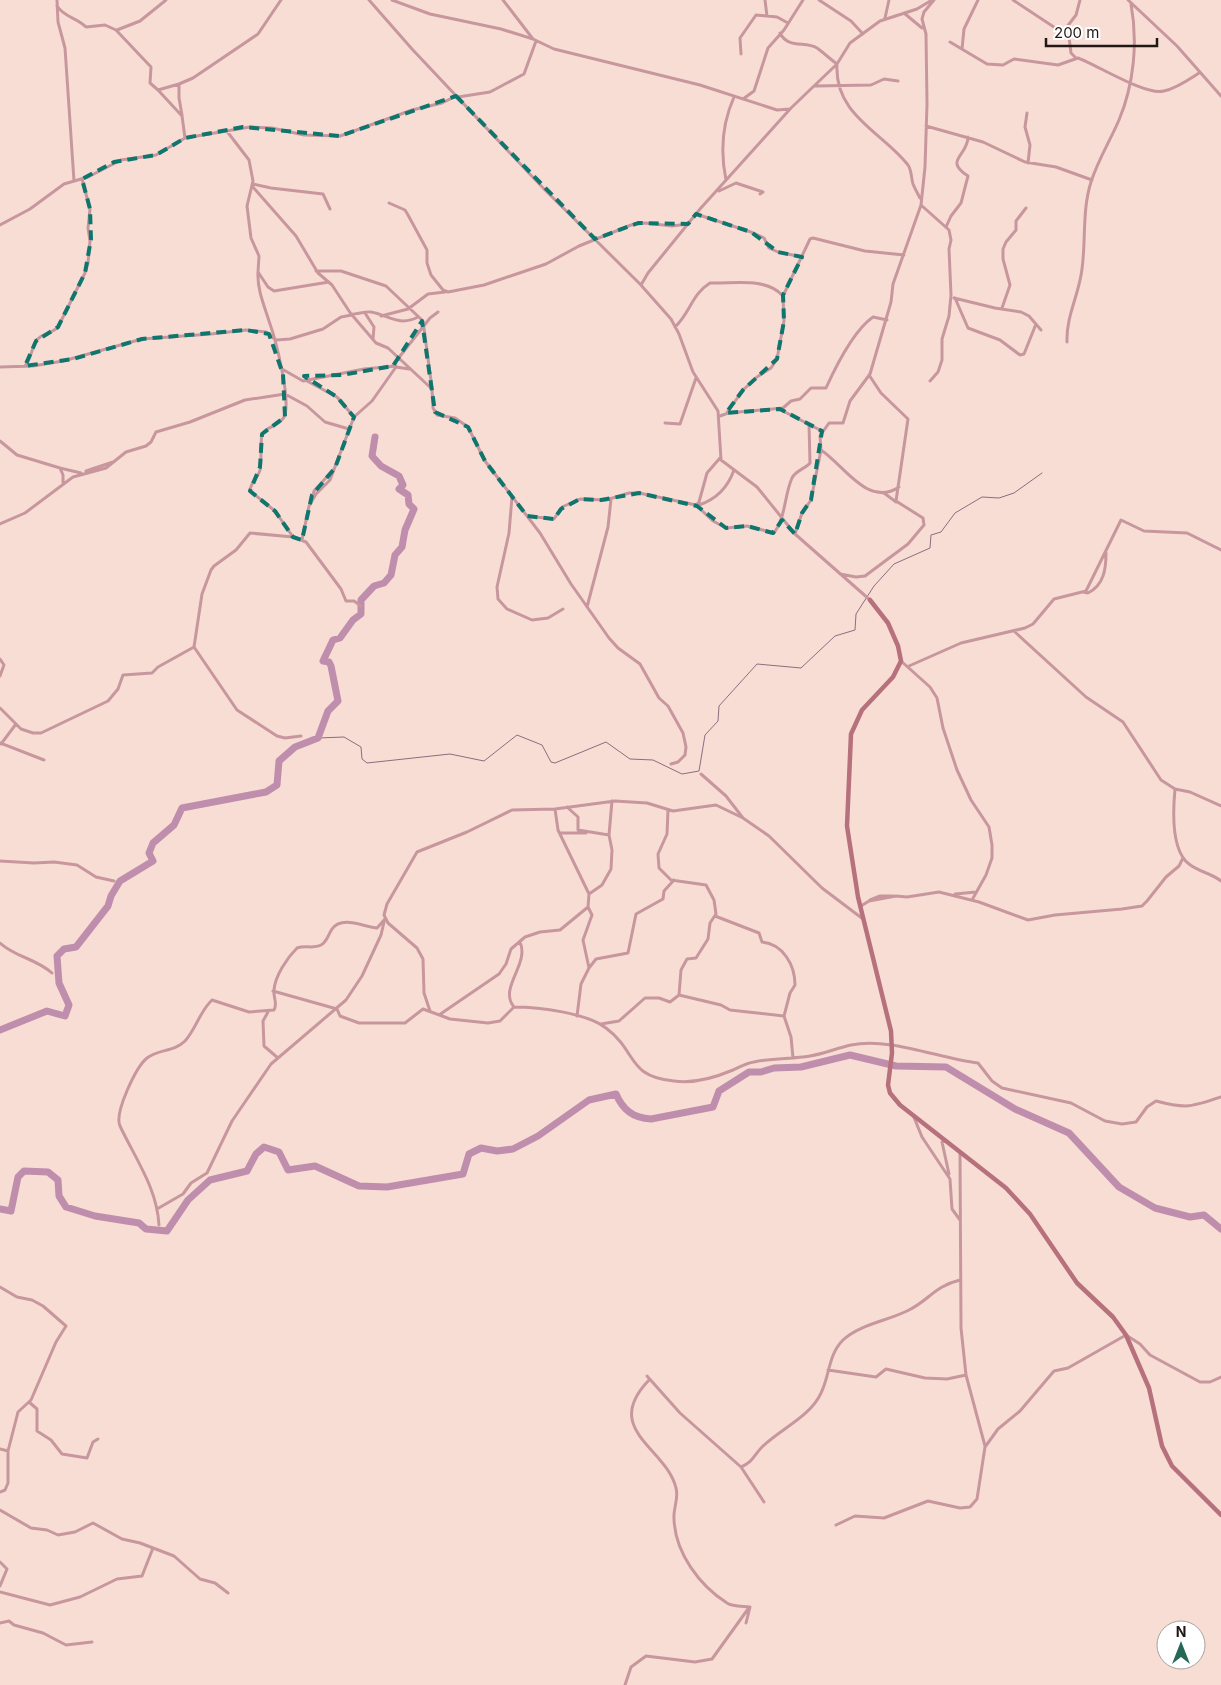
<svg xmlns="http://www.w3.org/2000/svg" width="1221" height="1685" font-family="Inter,sans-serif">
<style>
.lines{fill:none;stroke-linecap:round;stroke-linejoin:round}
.stream{stroke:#906b7f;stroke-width:1}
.river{stroke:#bf8eac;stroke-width:7}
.street{stroke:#c8979e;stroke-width:3}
.secondary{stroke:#b7717c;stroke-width:4.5}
.marked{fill:none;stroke:#0f766e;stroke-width:4;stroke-dasharray:10 6;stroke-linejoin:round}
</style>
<rect width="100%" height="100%" fill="#f8ddd5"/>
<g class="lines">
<path class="stream" d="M318,738L344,737L361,747L362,759L367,763L450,754L484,761L517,735L542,745L551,762L555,763L606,742L630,759L653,760L682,774L699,771L705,735L718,721L719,706L757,664L801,668L835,636L855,630L856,614L874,586L894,564L930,548L931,535L941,532L955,513L982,497L999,498L1014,493L1042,473"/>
<path class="river" d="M0,1030L47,1011L65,1016L69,1005L59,983L57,956L64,949L76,947L108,906L111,896L120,881L153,861L149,853L153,843L174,825L182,808L266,792L277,785L279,761L295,747L318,738L328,711L338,701L331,666L329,662L323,661L333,640L340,638L353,620L361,614V600L374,586L384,583L391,575L395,555L402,547L405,530L414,509L409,504L408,495L399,489L403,485L399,476L381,466L372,456L375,437
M0,1209L11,1211L18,1177L24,1171L48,1172L58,1180L59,1196L66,1207L95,1216L139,1223L146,1229L167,1231L188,1200L210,1180L247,1171L256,1154L264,1147L279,1152L288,1170L315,1166L359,1186L387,1187L463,1174L469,1154L481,1148L497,1151L513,1149L538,1136L589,1100L616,1094C623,1110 633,1118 651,1119L713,1107L719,1091L749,1072H761L774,1068L801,1067L850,1055L896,1066L946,1067L1015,1109L1069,1133L1119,1187L1155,1208L1190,1217L1204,1215L1221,1229"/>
<path class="street" d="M57,0L58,22L65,48L74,181
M369,0L412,49L544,189L640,284L671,319L679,334L693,372L718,411L721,460L757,487L795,534L870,600
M392,0L430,14L501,29L533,39
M503,0L533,39L554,49L700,85L777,110L790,109
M765,0L767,16
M819,0L851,21L863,34
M1013,0L1069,37L1071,53L1075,57
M1128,0L1177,46L1221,96
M57,6C65,18 76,17 86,27L105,25L116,30L151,67L150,83L158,90L179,84L193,78L258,34L281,0
M904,13L922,28
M885,18L889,0
M117,30L140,21L166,0
M1063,32L1076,15L1080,0
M780,33C788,49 805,41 817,48C824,53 830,59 837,64C834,115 882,132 908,165C912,171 911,178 913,184C915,189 918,194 920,198
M950,42L987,64L1003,65L1014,59L1058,65L1078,58C1097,65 1146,96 1164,91C1177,88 1188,80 1199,73
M962,49L964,29L978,0
M741,54L740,38L756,15L777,17L788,23
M179,85V98L182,115
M816,86L871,85L884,79L898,81
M158,90L182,116L185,138
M458,97L490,92L524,74L536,41
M743,99L754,91L768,48L784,30L803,0
M1027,113L1025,127L1030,145L1028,163
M926,126L983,142L1025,162L1056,167L1092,180
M226,130L249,160L253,181L247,206L251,238L259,256L258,272L268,287L274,291L329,282
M726,180C720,151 722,124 734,97
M253,184L271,188L323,194L330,209
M252,186L296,236L318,273L332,285L351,314C357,315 364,311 371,312C388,315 399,327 418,317
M719,191L736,183L763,192L760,194
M389,203L405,210L408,215L427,250V263L431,275L443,290L448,292L484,285L546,264L579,246L631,225L645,223L672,226L688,224
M921,205L949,230L951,240L949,249L951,295L949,316L942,339V360L938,372L930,381
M696,214L751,232L764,238L769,248L778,252L802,257
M0,225L30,209L64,184L88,177L121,160L156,155L185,138L250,127L272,128L304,135L340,136L412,110L442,103L456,96
M946,227L951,216L961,203L968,176C943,160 968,156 968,137
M316,271H341L386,286L423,321L432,388
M258,272C257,289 264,305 269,321C276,340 290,396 285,415C282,425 267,426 262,434C260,446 262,458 260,470C258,478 250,483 250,491L275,511L293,537
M641,285L648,273L700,209L791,108L837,64L850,43L880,21L917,9L932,0
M954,298L995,308L1021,312L1029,316L1041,330
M955,298L968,328L1000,340L1020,355L1024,354L1036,324
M1002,308L1010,285L1003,259V249L1006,242L1016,230V221L1026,208
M365,313L374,327L373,339
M381,316L408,309L428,294L445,292
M675,327C690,313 692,294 710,283C733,284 765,277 782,295
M1067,342C1066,316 1079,295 1082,269C1086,240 1082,210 1091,182C1098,160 1110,141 1119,120C1134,84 1138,42 1131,4
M393,365L430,318L438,312
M25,366C32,358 31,348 37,340C42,333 52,334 58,327L85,273L88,263L90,241L88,228L90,209L82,179
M0,367L33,366L63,361L142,339L211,334L246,330L266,332L276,340L290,339L323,329L341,317L352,315L376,343L388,348L432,389L433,408L437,415L455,418L468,427L485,461L540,533L571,584L609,638L618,648L640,664L659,698L668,706L683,733L686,747L685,755L678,762L671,764
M282,369L303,381L364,369L396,366
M307,381L337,397L354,417
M781,410L822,431
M726,414L743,390L757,377L771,368L777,359L784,321L783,296L810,239L813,238L865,251L904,255
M720,416L728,413L783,408L791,401L800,399L811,388H826C836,366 853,331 873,317L887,320
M665,423L680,424L696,378
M0,441L17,455L60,468L63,475V483
M821,450C844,465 868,508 899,487
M60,468L81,473
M86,471L113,462
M884,493L896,502
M512,497L509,533L497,587L498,599L507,609L532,620L548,618L563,609
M312,499L314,491L334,469
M699,502L698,507L713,521L726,528L747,526L774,533C786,517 784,496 792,478C796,470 805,469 810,463L809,424
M699,505C717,499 728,487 734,470
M527,516L554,519L562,507L580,499L606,500L629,493H639L696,505L699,502L707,473L720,458
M0,524L25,513L73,477L106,468L126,452L146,446L151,442L156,432L190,422L245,400L285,394L307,406L325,422L349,429
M795,534L802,513L811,500L821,450L820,436L829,423H843L850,401L870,374L891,302L893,284L921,205L925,167L927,104L926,34L922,19L924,12L934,0
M302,540L309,506L316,494L330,480L354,417L372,401L396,367L409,369
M840,574L856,577L865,576L908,544L924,525L923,518L896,501L908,419L881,393L869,375
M1083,592L1088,593C1104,585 1106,569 1106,553
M587,607L608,527L611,499
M1015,632L1086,697L1123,722L1161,780L1175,789L1190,792L1221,806
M0,659L4,665L0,676
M901,661L930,687L937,698L943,728L957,770L971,800L989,827L992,845V858L986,875L972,900
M909,666L961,643L1025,628L1033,624L1054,599L1086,591L1121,520L1144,531L1187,533L1221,550
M0,708L21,729L33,733H41L108,701L118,689L123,675L152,673L158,667L194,647
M301,736L285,738L277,736L237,710L194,647L202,594L211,570L214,566L236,550L250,533L293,537L306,542L341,589L346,601H354L361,606
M0,743L44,760
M1,744L16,724
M701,774L726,796L743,818
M1175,789C1173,810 1171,850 1189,864C1199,872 1211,873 1221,881
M567,807L578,817V830L609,835
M555,809L558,830L589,894
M668,810L667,834L658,854L659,868L671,880L706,885L714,900L716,914L710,923L708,939L696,958L687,959L681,970L679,995
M560,833H586
M0,861L34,863L54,862L77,865L96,877L114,881
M955,894L976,892
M870,900L880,896H893
M861,906L869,901L896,896L907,897L939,892L979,902L1028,920L1055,915L1122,909L1142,906L1147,901L1166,877L1179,866L1183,858
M715,916L759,933L762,942C783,944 795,965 795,985L790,993L784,1016L791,1037L793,1058
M0,943C17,958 35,958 52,973
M589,968L596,959L628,953L636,914L663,899L664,891L674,880
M273,991L337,1009L340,1016L359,1023H405L423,1009L450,1019L488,1023L500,1021L514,1007C539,1007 587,1013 606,1028C638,1052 626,1076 674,1081C694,1084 714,1078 733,1070C740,1067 746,1063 754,1062C772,1058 792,1059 810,1056C824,1054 837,1048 851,1045C889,1037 938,1058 978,1063L992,1081L1002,1088L1071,1103L1105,1121L1122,1124L1136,1122L1147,1107L1156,1101C1186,1109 1192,1107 1221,1097
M514,1007C498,988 530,964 520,942
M430,1011L424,993L423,959L417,948L388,923L384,915L387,904L417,852L467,832L512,810L555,809L615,801L647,803L673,811L716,805L743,818L769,836L822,888L863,919
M268,1012L263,1021L264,1046L278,1058
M439,1015L499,974L506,964L511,949L525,937L540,932L560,930L588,907L589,894L602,885L611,869L612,850L609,835L612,801
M577,1016L581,984L589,968L583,940L592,915L588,907
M601,1024L619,1021L645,998H659L670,1002L679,995L721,1005L730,1010L784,1016
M913,1115L922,1137L950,1179L952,1209L960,1220
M945,1141L942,1142L949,1174
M960,1152L961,1328L966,1375L985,1446
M157,1209L183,1194L191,1183L207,1173L232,1121L271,1064L346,1000L362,976L381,935L384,922
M159,1225C157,1188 135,1158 120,1126C114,1113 136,1067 147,1058C159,1049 174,1052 185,1041C196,1029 200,1011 212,1000L249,1012L274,1010C278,1003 273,998 274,990C275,976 287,958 297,948C305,945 313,949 321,945C327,942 328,935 332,929C342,915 364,927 377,928L385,919
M0,1287L17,1297L32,1300L43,1306L66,1326L56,1342L31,1400L18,1412L8,1451V1483L5,1490L0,1492
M828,1370L876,1377L886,1369L925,1378L947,1379L966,1375
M647,1376L680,1413L741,1467L764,1502
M649,1380C601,1430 666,1447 676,1488C679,1499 673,1508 674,1519C675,1553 700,1586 727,1603C733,1607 743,1606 750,1607L746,1623
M29,1402L37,1409V1431L51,1440L62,1454L87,1458L93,1442L98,1439
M0,1449L8,1451
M741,1467C753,1462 754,1455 762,1447C780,1429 810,1417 821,1393C830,1375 828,1355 843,1340C860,1324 888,1321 909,1310C929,1300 935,1286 960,1280
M0,1510L31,1528L47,1530L58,1535L75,1532L93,1523L122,1539L140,1543L174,1556L200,1579L215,1583L228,1593
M836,1525L855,1516L884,1518L928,1501L960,1508L970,1507L977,1499L985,1447L998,1429L1020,1411L1054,1371L1068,1368L1126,1335L1140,1344L1150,1355L1200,1382H1210L1221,1377
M0,1562L7,1569L0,1586
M0,1592L50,1605L80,1597L117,1579L142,1576L153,1548
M0,1623L9,1621L14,1625L43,1633L66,1645L92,1642
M625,1685L631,1667L646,1656L695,1662L712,1659L748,1609"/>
<path class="secondary" d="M870,600L888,623L898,646L901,661L893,677L862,710L851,734L847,826L858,897L891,1031L892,1053L888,1085L890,1093L900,1105L1006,1188L1030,1214L1077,1283L1113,1317L1126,1335L1149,1388L1162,1446L1172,1466L1221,1515"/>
</g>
<path class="marked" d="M456,96L595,239L638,223L688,224L696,214L751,232L778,252L802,257L783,295L784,321L777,359L743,390L726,413L780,409L822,431L811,500L802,513L795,534L782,520L773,533L747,526L726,528L697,506L639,493L601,500L580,499L561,509L554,519L527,516L485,461L468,427L435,412L422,321L393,366L342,375L304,376L337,397L354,417L335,468L312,495L302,540L293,537L275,511L250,491L260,467L262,434L285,417L283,374L269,334L246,330L142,339L73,359L25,366L36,341L58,327L85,273L91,239L90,209L82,179L114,162L156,155L185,138L243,127L340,136Z"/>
<g transform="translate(1181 1645)"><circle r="24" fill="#ffffff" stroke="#a6a3a1"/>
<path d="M0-4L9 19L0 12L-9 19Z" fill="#266858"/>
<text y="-8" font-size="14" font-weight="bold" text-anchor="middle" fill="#211815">N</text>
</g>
<path d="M1046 38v8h111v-8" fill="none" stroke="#211815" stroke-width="2.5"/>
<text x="1054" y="38" font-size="15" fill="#211815" stroke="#ffffff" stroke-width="4" paint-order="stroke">200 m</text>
</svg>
